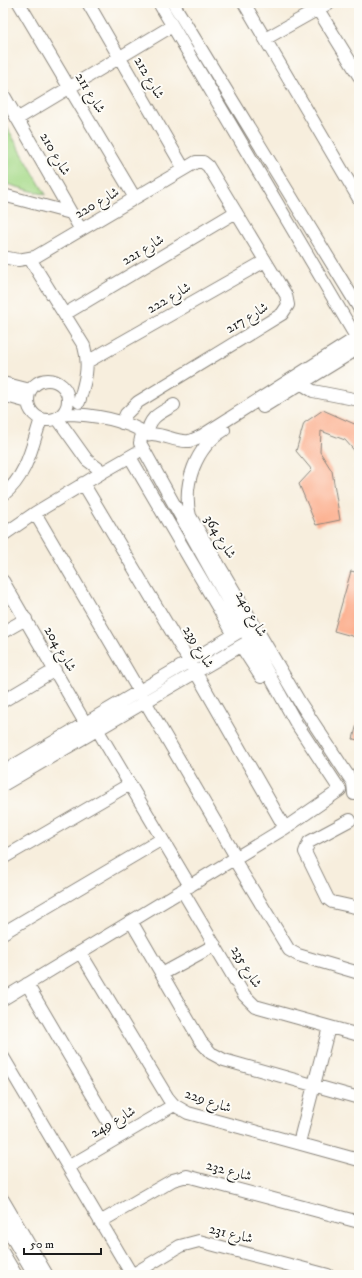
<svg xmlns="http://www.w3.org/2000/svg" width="362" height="1278" font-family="'IM FELL DW Pica',Amiri,serif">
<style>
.green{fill:#a6da89;stroke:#617b52}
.building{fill:#fcaf8e}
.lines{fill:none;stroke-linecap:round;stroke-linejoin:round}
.minor-casing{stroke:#8a857c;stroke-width:14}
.minor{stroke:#fff;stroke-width:12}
.labels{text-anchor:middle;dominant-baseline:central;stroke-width:4;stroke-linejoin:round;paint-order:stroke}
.street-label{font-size:14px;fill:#1c1c1c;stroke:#fdfcf7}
</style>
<rect width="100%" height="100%" fill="#fdfcf7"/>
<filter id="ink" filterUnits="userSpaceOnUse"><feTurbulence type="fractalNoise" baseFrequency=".025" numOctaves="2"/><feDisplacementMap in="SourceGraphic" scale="8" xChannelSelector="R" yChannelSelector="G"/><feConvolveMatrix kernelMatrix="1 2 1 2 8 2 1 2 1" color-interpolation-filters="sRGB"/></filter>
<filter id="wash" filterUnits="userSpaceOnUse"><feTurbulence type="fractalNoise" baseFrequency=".012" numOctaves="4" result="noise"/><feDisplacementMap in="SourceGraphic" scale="16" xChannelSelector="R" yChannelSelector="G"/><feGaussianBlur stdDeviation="0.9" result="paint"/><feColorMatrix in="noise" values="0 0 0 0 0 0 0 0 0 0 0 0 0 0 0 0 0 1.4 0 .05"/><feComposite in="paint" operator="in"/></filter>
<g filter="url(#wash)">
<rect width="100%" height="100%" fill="#f7eedd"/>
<path class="green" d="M3,120L4,122L46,195L3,183Z"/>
<g id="blocks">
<path class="building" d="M323,410L359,426V456L345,440L321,431L320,452L332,471L340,520L316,525L299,484L312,470L296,451L304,423Z
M351,571L359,573V638L334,631Z
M359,716V740L353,739Z"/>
</g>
</g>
<g filter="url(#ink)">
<use href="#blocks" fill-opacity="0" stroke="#8a857c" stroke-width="1"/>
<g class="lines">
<g class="minor-casing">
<path id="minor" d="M19,3L135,198
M88,3L184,169
M159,3L359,342
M173,3L359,308
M244,3L359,199
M314,3L359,76
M265,39L329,3
M3,94L81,230
M17,119L172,26
M3,195L71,213
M3,257L18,260L35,257L196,162H203L208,166L286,295L288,305L282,314L138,402L126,414L122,423
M30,259L84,346C90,366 85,382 79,402
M65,314L236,212
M87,362L265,261
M28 400a20 20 0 1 1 40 0a20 20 0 1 1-40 0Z
M3,383L30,390
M302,384L313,391L359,400
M3,395L28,402
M263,407L359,348
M62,414C92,414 121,418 147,434C150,416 159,414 174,405
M224,430C196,447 182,484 190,516L299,701L353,783L354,794
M130,457L234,635
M103,472L136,453
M83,483L195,671L285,828
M3,495C27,476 32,446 41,419
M35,513L236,857
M3,535L35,513L103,472L87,460L57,418
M3,581L88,728
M3,632L26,619
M241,646L261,677
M3,701L55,670
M97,729L190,886
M3,772L249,626
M3,785L256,637
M340,790L296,723L140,443L141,438C153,427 174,443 189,441C194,440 199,437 203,435L359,336
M350,820L309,842L305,852L328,899L332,902L359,908
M3,858L130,784
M234,859L289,950L298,955L359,973
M182,890L244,995L255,1006L359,1035
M131,921L201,1042L211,1053L224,1060L359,1098
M3,933L162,839
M80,952L168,1098L174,1105L188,1113L359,1160
M162,974L215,945
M27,984L117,1137
M3,999L285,828L340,790
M3,1057L132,1275
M299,1143L329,1027
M68,1167L174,1105
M3,1200L47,1275
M3,1222L34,1275
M100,1222L173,1180L187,1176L359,1222
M3,1253L16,1275
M3,1273L4,1275
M132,1275L180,1246L199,1241L328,1275"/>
</g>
<use href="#minor" class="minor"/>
</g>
</g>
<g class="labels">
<g class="street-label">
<text transform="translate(149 78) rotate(60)">شارع 212</text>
<text transform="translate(90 93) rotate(59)">شارع 211</text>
<text transform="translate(55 154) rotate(60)">شارع 210</text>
<text transform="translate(97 203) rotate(-30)">شارع 220</text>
<text transform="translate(143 250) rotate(-31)">شارع 221</text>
<text transform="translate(169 298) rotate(-30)">شارع 222</text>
<text transform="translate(247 318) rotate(-31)">شارع 217</text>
<text transform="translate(220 537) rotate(59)">شارع 364</text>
<text transform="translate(251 614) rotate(61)">شارع 240</text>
<text transform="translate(198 647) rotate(59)">شارع 239</text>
<text transform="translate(60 649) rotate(60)">شارع 204</text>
<text transform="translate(246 967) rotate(59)">شارع 235</text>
<text transform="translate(208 1101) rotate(19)">شارع 229</text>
<text transform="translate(113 1122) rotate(-30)">شارع 249</text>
<text transform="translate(229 1171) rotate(15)">شارع 232</text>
<text transform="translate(231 1234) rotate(14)">شارع 231</text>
</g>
</g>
<rect width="362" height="1278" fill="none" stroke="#fdfcf7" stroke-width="16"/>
<path d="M24 1248v6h77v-6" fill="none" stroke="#1c1c1c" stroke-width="2"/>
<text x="30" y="1248" font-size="12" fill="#1c1c1c" stroke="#fdfcf7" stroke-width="3" paint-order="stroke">50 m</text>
</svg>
